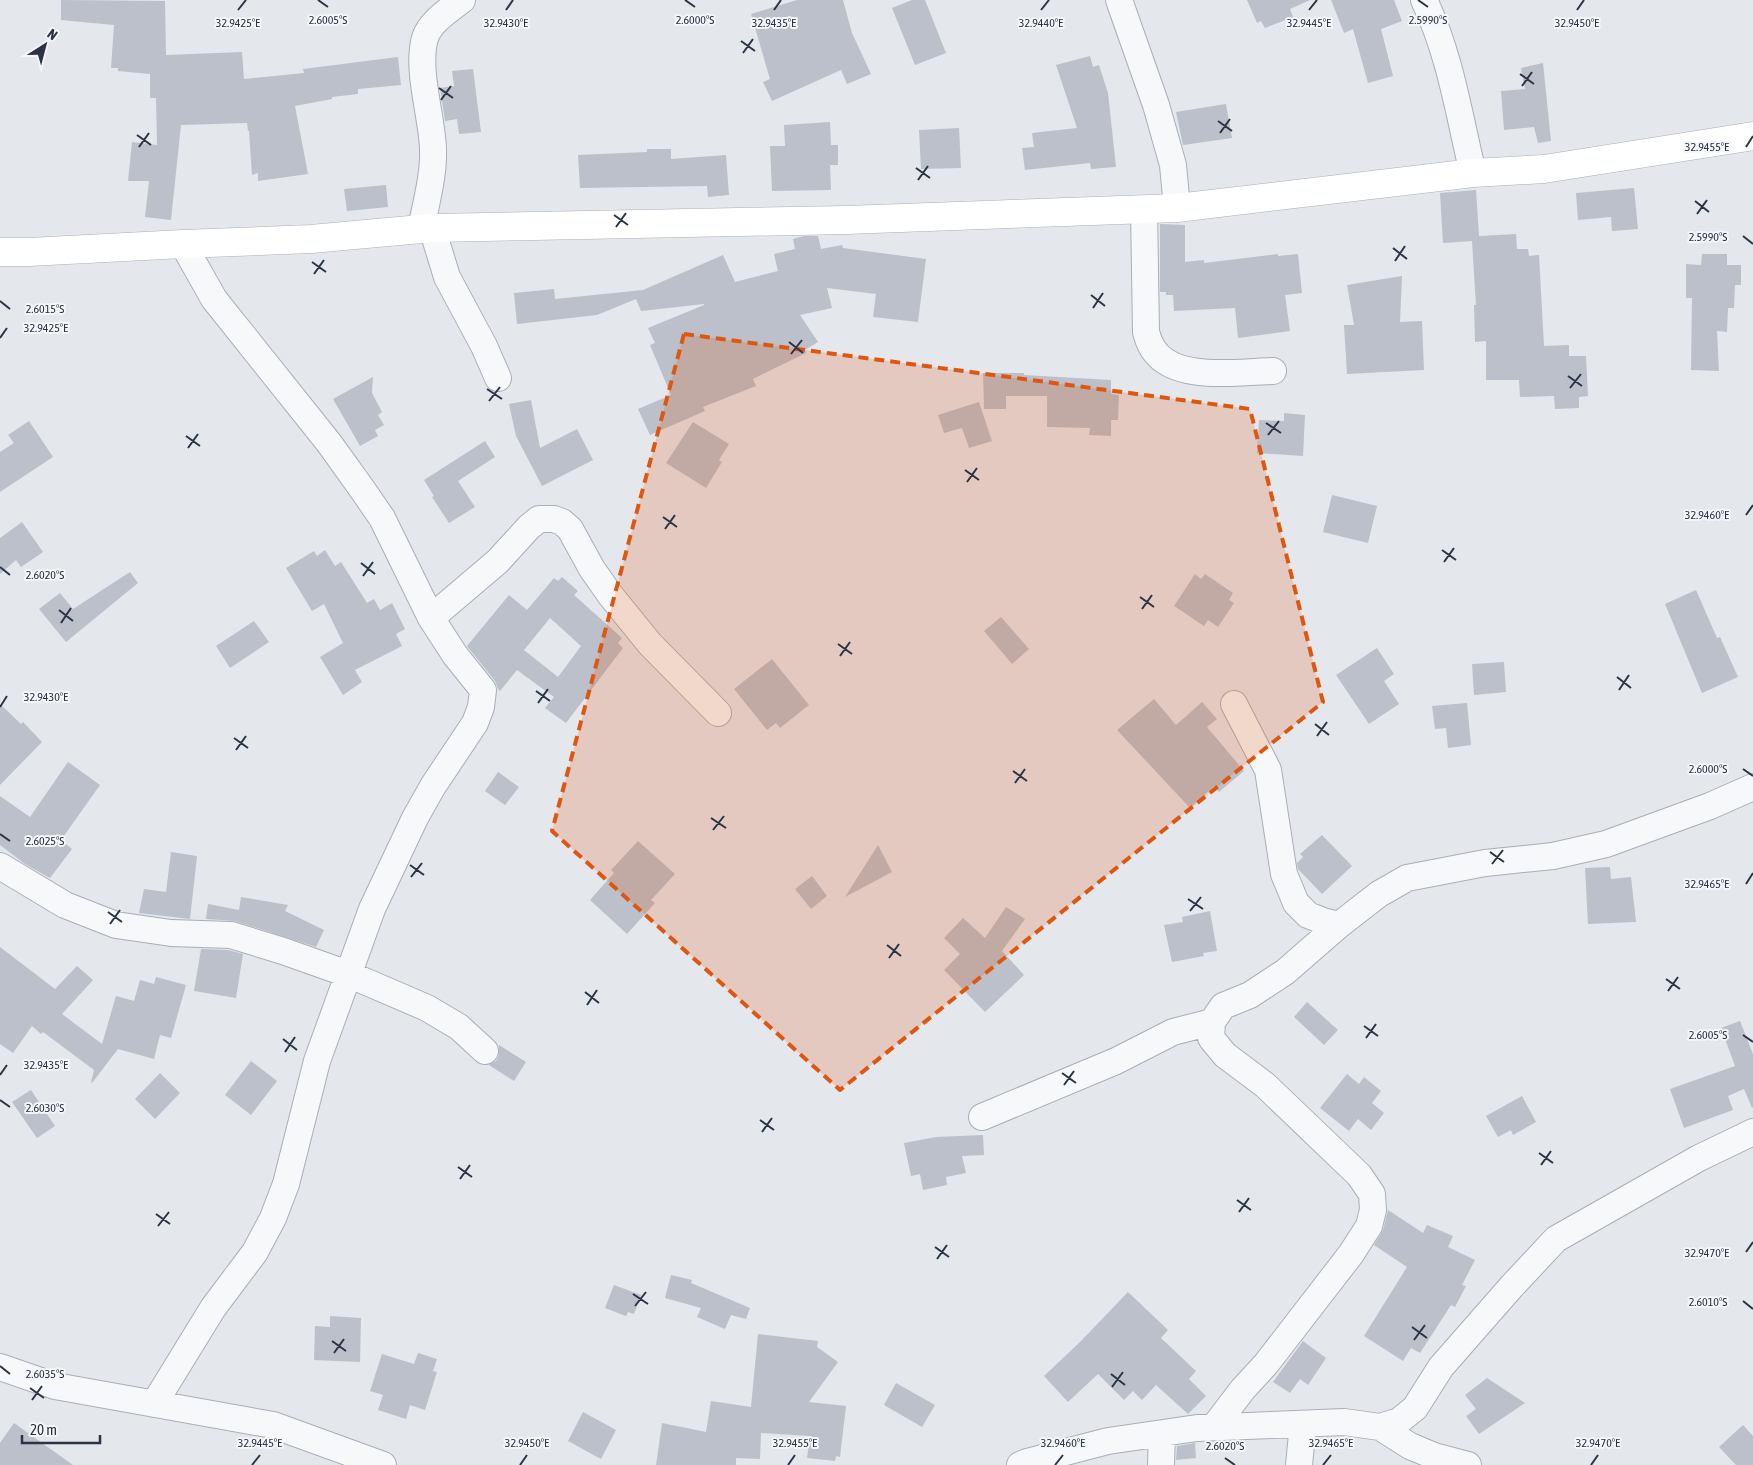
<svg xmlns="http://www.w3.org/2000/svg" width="1753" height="1465" font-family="'Asap Condensed',sans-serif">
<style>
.building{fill:#bbc0ca;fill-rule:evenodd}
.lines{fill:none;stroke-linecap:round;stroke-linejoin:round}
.street-casing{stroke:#a9aeb7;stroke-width:28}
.secondary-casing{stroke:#a9aeb7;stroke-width:29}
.street{stroke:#f7f8fa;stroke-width:26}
.secondary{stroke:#fff;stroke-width:28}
.marked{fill:#df570f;fill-opacity:0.2;stroke:#df570f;stroke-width:4;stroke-dasharray:10 6;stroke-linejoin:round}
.ticks{fill:none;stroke:#2b3445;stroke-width:2}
.ticks-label{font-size:12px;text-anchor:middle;fill:#2b3445;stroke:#f4f6f9;stroke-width:4;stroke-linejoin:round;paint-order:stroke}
</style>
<rect width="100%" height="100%" fill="#e4e7ec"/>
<path class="building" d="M61,0L165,1L166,55L242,52L244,79L304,73L303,69L398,57L401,85L358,89V94L332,97V99L295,106L308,174L258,181V173L252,175L249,131H248L247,123L181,125L171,220L145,217L149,181H128L132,142L157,145L156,98H150V74L118,71V68H111L114,25L61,20Z
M797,0H843L852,33L871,74L847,84L841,70L772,101L763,82L770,79L751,14Z
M912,0H925L946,53L915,65L892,8Z
M1247,0H1310L1290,9L1293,17L1265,28L1261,21L1257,23Z
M1331,0H1394L1402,21L1381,29L1393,76L1368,83L1353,29L1344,33Z
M1090,56L1093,67L1099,65L1108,93L1116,167L1091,169L1090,163L1025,170L1022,148L1034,147L1032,133L1077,128L1056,65Z
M1543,63L1551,141L1538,143L1534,127L1504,130L1501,91L1525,89L1521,68Z
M473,69L481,132L459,134L457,119L445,121L440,88L454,86L452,71Z
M1226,104L1232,138L1183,145L1176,112Z
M830,122L831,145H838V165H830L831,190L772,191L770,146H785L784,125Z
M959,128L961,168L921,169L919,130Z
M647,149H671V159L726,155L729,195L708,197L707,186L580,188L578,155L647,152Z
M386,185L388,207L347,211L344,189Z
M1634,188L1638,229L1612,231L1611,217L1578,220L1576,193Z
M1476,190L1479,236L1516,234L1517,249H1528L1529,256L1539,255L1544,346L1569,345V356H1586L1588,396L1579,397V408L1555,409L1554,396L1520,397L1519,380H1486V341L1475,342L1474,305H1476L1472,241L1443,243L1440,193Z
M1160,224L1185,225V262L1204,260V263L1278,254V256L1298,254L1302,293L1285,295L1290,331L1238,338L1235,308L1174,311L1173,295H1166V292H1160Z
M804,236H818L821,249L842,245L843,248L926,259L918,322L873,317L876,294L827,288L832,308L800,315L818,342L805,350L806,353L753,379L756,386L703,407L705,411L650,435L638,409L671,395L650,345L655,343L648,328L704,305V304L641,311L636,299L597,315L517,324L514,293L554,289L555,299L643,290L723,255L735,282L778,271L774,254L795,249L793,239Z
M1702,254H1727V265H1741V285H1735L1734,308H1728L1727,332L1717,331L1719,371L1691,370L1692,298H1686V264L1701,265Z
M1402,276L1400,322L1422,321L1424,370L1347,374L1344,325H1354L1347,285Z
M983,373H1024V375L1111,380V394L1119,395L1118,420H1111V436L1089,435L1090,428L1047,427V396H1006V409H984Z
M373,377L372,393L382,412L378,415L384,425L375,430L378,436L360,446L333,399Z
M531,400L540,448L577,429L593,460L542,486L516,436L509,404Z
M979,402L992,441L969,448L962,428L944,433L938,415Z
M1284,413L1305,415L1303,456L1257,453L1259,420L1284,421Z
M29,421L53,457L0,492V452L14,443L8,435Z
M693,422L729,444L719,460L722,462L706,488L666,463Z
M485,441L495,457L458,481L475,507L449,523L432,497L434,496L424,480Z
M1332,495L1377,506L1368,543L1323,532Z
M22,522L43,552L21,567L16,560L0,574V538Z
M325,550L335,566L341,562L367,603L374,599L380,610L392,603L405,629L396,634L402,646L355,670L362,682L343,695L320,657L343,643L324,604L312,611L286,568L314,551L317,556Z
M130,572L138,583L66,642L39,609L60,593L73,609Z
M1195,574L1201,579L1205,574L1233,593L1229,600L1234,603L1218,627L1208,620L1204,626L1174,606Z
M562,577L578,591L574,595L622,638L618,643L623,648L566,723L545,708L554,697L517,670L500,691L498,689L495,681L467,646L509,595L527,610L554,578L558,581ZM550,618L581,646L558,677L524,650Z
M1696,590L1717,638L1720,637L1738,677L1702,693L1665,604Z
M1001,617L1029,649L1012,664L984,631Z
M254,621L269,642L230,668L216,646Z
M1377,648L1394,674L1384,681L1399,704L1369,724L1336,675Z
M772,659L809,705L780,728L776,723L767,730L734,689Z
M1504,662L1506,692L1474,695L1472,664Z
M1154,699L1176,725L1202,702L1217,719L1207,727L1244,771L1219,792L1214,786L1190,808L1117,730Z
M1467,703L1471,745L1448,748L1446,728L1435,729L1432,706Z
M0,704L21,724L23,722L42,742L0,785Z
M68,762L100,785L61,840L72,849L50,878L25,864L0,845V796L30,817Z
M498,772L519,787L505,805L485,791Z
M1322,835L1352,866L1322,894L1298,869L1297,863L1303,857L1300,854Z
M638,841L675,874L651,900L655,903L627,934L590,900L614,873L611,870Z
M878,845L892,872L845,897Z
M171,852L197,856L190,919L139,913L144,889L166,892Z
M1610,867L1611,879L1631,877L1636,922L1588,924L1585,868Z
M812,876L827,896L811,909L795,889Z
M241,897L288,905L285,911L324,930L316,947L235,921L206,919L208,904L239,910Z
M1006,907L1025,919L1002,951L1024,975L985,1012L944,970L960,954L944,938L963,918L985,938Z
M1210,911L1217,951L1203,953L1204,956L1172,962L1164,925L1183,922L1182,917Z
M0,947L55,989L77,966L93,980L62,1014L102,1044L116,996L134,1001L140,980L154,984L156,977L186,985L171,1038L160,1035L154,1059L118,1049L92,1083L91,1082L94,1070L43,1032L41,1034L32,1026L13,1053L0,1044Z
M201,949L228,950L243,954L236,998L194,991Z
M1307,1002L1338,1030L1324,1045L1294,1017Z
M1740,1021L1753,1054V1107L1752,1108L1744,1089L1728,1096L1733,1110L1684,1128L1670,1089L1735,1066L1721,1028Z
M499,1045L526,1062L514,1081L489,1065L496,1061L499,1055Z
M251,1061L277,1081L251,1115L225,1095Z
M160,1073L180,1093L155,1119L135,1099Z
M1347,1074L1359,1084L1364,1077L1381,1091L1372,1103L1384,1113L1371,1130L1358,1119L1349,1131L1320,1108Z
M31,1090L55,1126L37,1138L12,1102Z
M1522,1096L1536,1122L1513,1135L1511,1130L1498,1137L1486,1116Z
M983,1135L984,1155L962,1156L966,1173L946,1177L947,1185L923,1190L920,1174L911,1176L904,1143L936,1137Z
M1388,1210L1423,1233L1427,1225L1453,1236L1448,1247L1475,1260L1462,1285L1466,1286L1455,1307L1451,1305L1420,1353L1411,1348L1403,1361L1364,1336L1407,1267L1374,1245L1383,1230Z
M671,1275L692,1280L691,1283L750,1308L746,1319L731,1315L725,1329L697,1317L701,1308L665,1298Z
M614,1285L641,1295L634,1314L628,1312L626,1316L605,1308Z
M1128,1292L1168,1330L1161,1338L1196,1371L1189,1379L1206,1396L1188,1414L1156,1385L1142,1400L1133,1391L1124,1400L1098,1374L1068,1402L1044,1376L1080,1342Z
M330,1316L361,1318L360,1362L314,1360L315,1326L330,1327Z
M758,1334L818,1341L817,1347L838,1362L809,1402L846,1406L840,1457L836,1456L835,1461L807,1458L810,1436L761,1433L760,1459L736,1458V1465H656L662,1423L706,1432L711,1401L751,1407Z
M1303,1341L1326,1358L1308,1385L1300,1379L1290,1393L1273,1382Z
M418,1353L437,1359L433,1371L437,1372L425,1410L410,1405L406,1419L378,1410L383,1395L370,1391L382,1354L414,1364Z
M1487,1378L1525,1403L1479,1434L1466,1416L1476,1409L1465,1395Z
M896,1383L935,1405L922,1427L884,1405Z
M583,1412L616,1430L601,1459L568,1441Z
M14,1423L73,1465H0V1443Z
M1743,1425L1753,1436V1465H1736L1719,1447Z
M1195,1443L1196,1458L1176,1460L1177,1446Z"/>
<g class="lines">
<g class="street-casing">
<path id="street" d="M1119,0L1156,105L1173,165L1177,208
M1424,0C1450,54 1459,115 1473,173
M1144,209L1146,332C1149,344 1154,354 1165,361C1191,379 1242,372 1273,371
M432,228L447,277L484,346L498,378
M421,229C426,203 434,175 433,149C432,116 416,70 425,38C430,22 449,10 462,0
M431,618L498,561L529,527L539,519H554L562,522L570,529L592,569L611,596L650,644L718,713
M1234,704L1268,770L1284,874L1296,903L1308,915L1323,921L1339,925
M0,866L65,905L116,925L171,933L231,935L283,951L348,974L427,1008L459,1027L485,1051
M982,1117L1116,1061L1173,1032L1212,1022
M0,1367L55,1386L273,1425L383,1465
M154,1404L213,1308L255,1252L273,1218L286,1184L317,1061L372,909L415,818L433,786L475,723L481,707L483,690L455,655L431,618L382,518L362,489L329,443L214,299L183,244
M1214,1427L1243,1389L1266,1364L1351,1254L1369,1226L1373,1210L1372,1194L1359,1175L1265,1085L1225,1055L1211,1038L1212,1022L1223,1006L1250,995L1285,972L1339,925L1379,894L1407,878L1485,863L1553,856L1606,844L1710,806L1753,787
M1380,1427L1410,1446L1434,1456L1468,1465
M1020,1465L1027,1462L1108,1441L1197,1428L1344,1422L1380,1427L1399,1421L1415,1408L1441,1367L1512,1286L1556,1239L1699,1158L1753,1132
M1161,1465L1162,1434
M1299,1465L1303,1424"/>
</g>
<g class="secondary-casing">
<path id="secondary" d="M0,252H29L183,244L311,239L432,228L846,220L1177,208L1473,173L1544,169L1753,136"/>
</g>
<use href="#street" class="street"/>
<use href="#secondary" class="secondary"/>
</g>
<path class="marked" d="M684,334L1250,409L1323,702L840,1090L552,831Z"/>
<path class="ticks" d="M318,0L328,7M685,0L695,7M1418,0L1428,7M238,10L246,0M506,10L513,0M774,10L781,0M1041,10L1049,0M1309,10L1317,0M1577,10L1584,0M741,41L755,51M743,53L753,39M1520,74L1534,84M1522,86L1532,72M439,88L453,98M441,100L451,86M1218,121L1232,131M1220,133L1230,119M137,135L151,145M139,147L149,133M1746,147L1753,136M916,168L930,178M918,180L928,166M1695,201L1709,212M1697,214L1707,200M614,215L628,225M616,227L626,213M1743,236L1753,244M1393,248L1407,259M1395,261L1405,246M312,262L326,272M314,274L324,260M1091,295L1105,306M0,301L10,309M1093,308L1103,293M0,338L7,328M789,342L803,353M791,354L802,340M1568,376L1582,386M1570,388L1581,374M487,389L502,399M489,401L500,387M1266,423L1281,433M1268,435L1279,421M186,436L200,446M188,448L198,434M965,470L979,480M967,482L977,468M1746,515L1753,505M663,517L677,527M665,529L675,515M1442,550L1456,560M1444,562L1454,548M361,563L375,574M0,567L10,575M363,576L373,562M1140,597L1154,607M1142,609L1152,595M59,610L73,621M61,623L71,608M838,644L852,654M840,656L850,642M1617,677L1631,688M1619,690L1629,675M536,691L550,701M538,703L548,689M0,707L7,696M1315,724L1329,735M1317,736L1327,722M234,738L248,748M236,750L246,736M1743,769L1753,776M1013,771L1027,781M1015,783L1025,769M711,818L726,828M713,830L724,816M0,834L10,841M1490,852L1504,862M1492,864L1503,850M410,865L424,875M411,877L422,863M1746,884L1753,873M1188,899L1203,909M1190,911L1201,897M108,912L122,922M110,924L120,910M887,945L901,956M889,958L899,944M1666,979L1680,989M1668,991L1678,977M585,992L599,1003M587,1005L597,990M1364,1026L1378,1036M1743,1035L1753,1042M1366,1038L1376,1024M283,1039L297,1050M285,1052L295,1037M1062,1073L1076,1083M0,1075L7,1065M1064,1085L1074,1071M0,1100L10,1107M760,1120L774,1130M762,1132L772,1118M1539,1153L1553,1163M1541,1165L1551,1151M458,1167L472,1177M460,1179L470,1165M1237,1200L1251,1210M1239,1212L1249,1198M156,1214L170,1224M158,1226L169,1212M935,1247L949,1257M1746,1252L1753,1242M937,1259L947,1245M633,1294L648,1304M1743,1301L1753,1309M635,1306L646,1292M1412,1327L1427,1338M1414,1340L1425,1325M332,1341L346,1351M334,1353L344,1339M0,1366L10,1374M1111,1374L1125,1385M1112,1387L1123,1372M30,1388L44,1398M32,1400L42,1386M1225,1458L1235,1465M252,1465L260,1455M520,1465L527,1455M788,1465L795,1455M1055,1465L1063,1455M1323,1465L1331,1455M1591,1465L1598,1455"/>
<g class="ticks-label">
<text x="1428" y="24">2.5990°S</text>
<text x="328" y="24">2.6005°S</text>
<text x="695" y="24">2.6000°S</text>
<text x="238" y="27">32.9425°E</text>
<text x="506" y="27">32.9430°E</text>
<text x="774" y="27">32.9435°E</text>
<text x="1041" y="27">32.9440°E</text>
<text x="1577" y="27">32.9450°E</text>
<text x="1309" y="27">32.9445°E</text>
<text x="1707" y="151">32.9455°E</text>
<text x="1708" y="241">2.5990°S</text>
<text x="45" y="313">2.6015°S</text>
<text x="46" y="332">32.9425°E</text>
<text x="1707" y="519">32.9460°E</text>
<text x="45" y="579">2.6020°S</text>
<text x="46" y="701">32.9430°E</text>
<text x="1708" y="773">2.6000°S</text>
<text x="45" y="845">2.6025°S</text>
<text x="1707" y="888">32.9465°E</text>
<text x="1708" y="1039">2.6005°S</text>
<text x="46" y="1069">32.9435°E</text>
<text x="45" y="1112">2.6030°S</text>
<text x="1707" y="1257">32.9470°E</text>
<text x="1708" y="1306">2.6010°S</text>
<text x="45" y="1378">2.6035°S</text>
<text x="260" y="1447">32.9445°E</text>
<text x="527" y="1447">32.9450°E</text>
<text x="795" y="1447">32.9455°E</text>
<text x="1063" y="1447">32.9460°E</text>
<text x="1331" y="1447">32.9465°E</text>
<text x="1598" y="1447">32.9470°E</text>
<text x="1225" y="1450">2.6020°S</text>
</g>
<g transform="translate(45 45) rotate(36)" stroke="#f4f6f9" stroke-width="4" paint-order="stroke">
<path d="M0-4L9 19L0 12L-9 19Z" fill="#2b3445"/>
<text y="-8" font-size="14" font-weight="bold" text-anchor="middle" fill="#2b3445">N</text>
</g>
<path d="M22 1435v8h78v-8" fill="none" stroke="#2b3445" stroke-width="2.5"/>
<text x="30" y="1435" font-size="15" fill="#2b3445" stroke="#f4f6f9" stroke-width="4" paint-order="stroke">20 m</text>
</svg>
